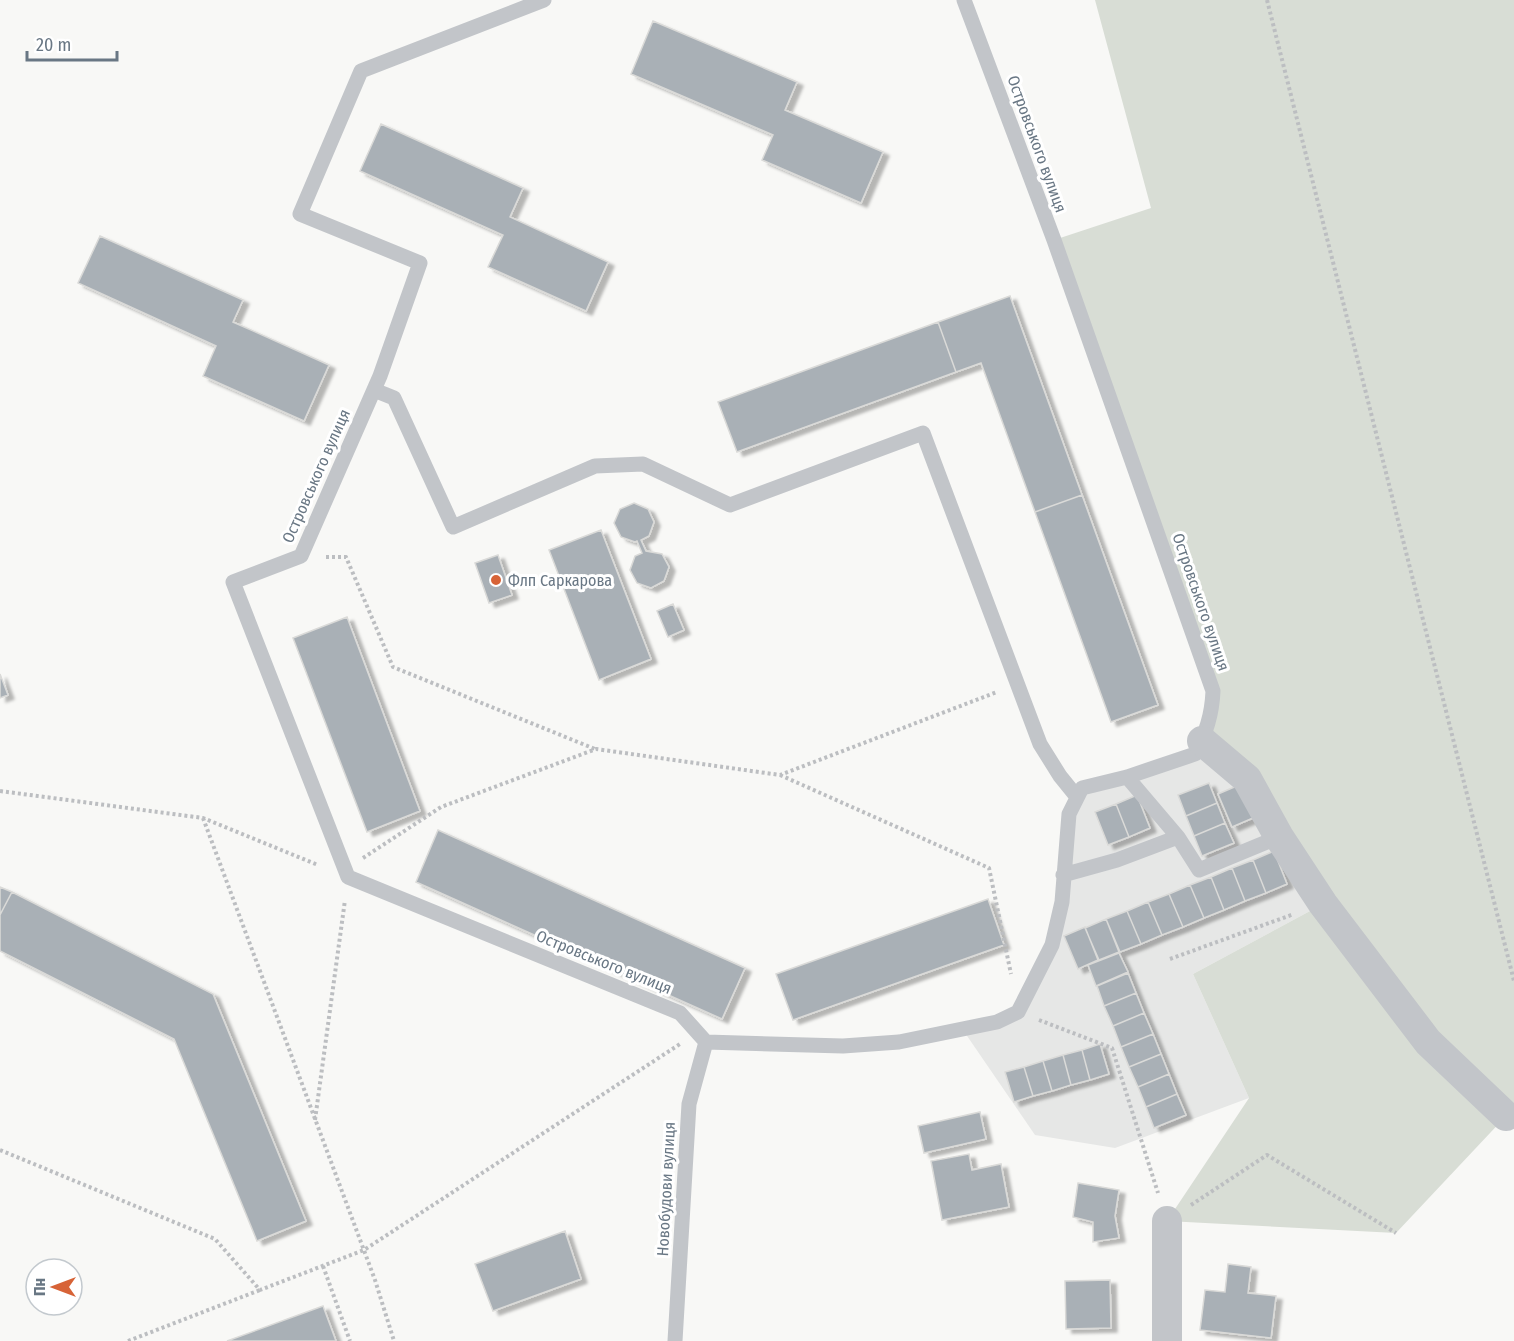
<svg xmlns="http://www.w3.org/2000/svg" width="1514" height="1341" font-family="'Fira Sans Condensed',sans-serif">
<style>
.built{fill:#e6e7e6}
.green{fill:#d8ddd5}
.building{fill:#a9b0b6;stroke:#dadad8;stroke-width:1.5;filter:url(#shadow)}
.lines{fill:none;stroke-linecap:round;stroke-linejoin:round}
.path{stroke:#bcbec1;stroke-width:4;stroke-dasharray:3 3;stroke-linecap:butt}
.service{stroke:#c2c5c9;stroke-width:15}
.minor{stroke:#c2c5c9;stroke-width:30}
.poi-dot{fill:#d76337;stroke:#fff;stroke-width:2}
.labels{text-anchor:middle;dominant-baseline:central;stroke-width:6;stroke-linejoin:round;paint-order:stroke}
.street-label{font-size:16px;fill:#697784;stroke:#fff}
.poi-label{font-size:16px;fill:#697784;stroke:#fff;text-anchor:start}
</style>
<defs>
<filter id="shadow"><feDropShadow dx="6" dy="4" stdDeviation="1.5" flood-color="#0004"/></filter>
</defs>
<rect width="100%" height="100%" fill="#f8f8f6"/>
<path class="built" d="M1202,741L1323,904L1193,974L1249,1098L1115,1148L1035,1135L963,1030L1018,1012L1052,945L1063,875L1082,788L1194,754Z"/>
<path class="green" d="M1095,0H1514V1129L1506,1116L1396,1233L1167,1221L1249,1098L1193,974L1323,904L1202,741L1213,691L1054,240L1151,208Z"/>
<path class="building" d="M653,21L797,82L785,110L883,152L861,203L762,160L773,135L631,74Z
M381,124L523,188L510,217L608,262L586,311L488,267L503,235L360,171Z
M100,236L243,300L233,322L329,365L304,421L203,376L216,346L78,283Z
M1010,296L1082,495L1035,512L981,363L956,372L938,322Z
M938,322L956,372L737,452L718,402Z
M1082,495L1158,705L1111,722L1035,512Z
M634,503L648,509L654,522L649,536L641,540L646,551L662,554L669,567L664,581L651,588L637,583L630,570L635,556L642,553L637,541L635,542L621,537L614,523L620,509Z
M601,530L651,659L599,680L549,550Z
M498,555L512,595L489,603L475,563Z
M673,604L684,630L668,637L657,611Z
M347,617L420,811L367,832L293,638Z
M0,674L8,695L0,698Z
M1209,783L1217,803L1186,816L1178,795Z
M1239,785L1253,818L1232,827L1218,794Z
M1137,795L1150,828L1129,837L1116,804Z
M1217,803L1225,823L1194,836L1186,816Z
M1116,804L1129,837L1108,845L1095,812Z
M1225,823L1234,843L1202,856L1194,836Z
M438,830L745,968L722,1019L416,882Z
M1274,851L1287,884L1266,893L1253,860Z
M1253,860L1266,893L1245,901L1232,868Z
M1232,868L1245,901L1224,910L1211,877Z
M1211,877L1224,910L1204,918L1190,885Z
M1190,885L1204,918L1183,927L1169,894Z
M0,887L12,892L0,915Z
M12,892L213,994L306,1221L257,1241L174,1039L0,951V915Z
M1169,894L1183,927L1162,935L1148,902Z
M988,899L1004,945L793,1020L776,974Z
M1148,902L1162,935L1141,944L1127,911Z
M1127,911L1141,944L1120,952L1106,919Z
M1106,919L1119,952L1099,960L1085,928Z
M1085,927L1098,960L1078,969L1064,936Z
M1119,953L1128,972L1096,986L1088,965Z
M1128,973L1136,993L1104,1006L1097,986Z
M1136,993L1144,1013L1113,1026L1104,1006Z
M1144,1013L1153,1034L1121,1047L1113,1026Z
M1153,1034L1161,1054L1129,1067L1121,1047Z
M1100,1044L1109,1074L1090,1080L1082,1050Z
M1082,1050L1090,1080L1071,1085L1063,1055Z
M1161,1054L1169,1074L1138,1087L1129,1067Z
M1063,1055L1071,1085L1052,1091L1043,1061Z
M1043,1061L1052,1091L1033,1096L1024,1067Z
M1024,1067L1033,1096L1014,1102L1005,1072Z
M1169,1074L1177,1094L1146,1107L1138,1087Z
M1177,1094L1186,1115L1154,1128L1146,1107Z
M980,1112L986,1139L924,1153L918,1126Z
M969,1154L972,1170L1001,1164L1009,1207L942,1220L931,1161Z
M1078,1183L1119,1190L1115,1216L1119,1238L1093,1242V1222L1073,1217Z
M565,1231L581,1279L493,1311L475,1264Z
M1228,1264L1251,1267L1248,1293L1276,1296L1271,1338L1200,1330L1205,1290L1225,1292Z
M1110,1280L1111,1328L1066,1329L1065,1281Z
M323,1306L336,1341H227Z"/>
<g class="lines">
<path class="path" d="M1267,0L1514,981
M326,557H346L393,667L595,749
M780,775L989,868L1011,974
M0,791L203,818L318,865
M203,818L375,1280L394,1341
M363,858L441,807L596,749L780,775L997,692
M1170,959L1294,914
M1039,1020L1112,1048L1158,1193
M315,1120L345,900
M0,1150L215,1239L260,1290L364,1250L680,1044
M1191,1205L1267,1155L1396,1233
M323,1266L350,1341
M128,1341L260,1290"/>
<path class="service" d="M544,0L361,71L300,214L420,263L380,376L301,556L233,582L348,877L680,1013L706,1042L843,1046L899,1042L997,1022L1018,1012L1052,945L1062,902L1069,814L1082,788L1127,777L1195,754C1206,733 1212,715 1213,691L1054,240L964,0
M374,390L394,398L453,527L595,466L643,464L730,505L923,433L1040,744L1060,776L1077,797
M1178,837L1199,870L1279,837
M1063,875L1117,860L1178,837L1127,777
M675,1341L689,1104L706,1042"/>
<path class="minor" d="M1202,741L1247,779L1279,837L1323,904L1428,1042L1506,1116
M1167,1221V1341"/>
</g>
<circle class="poi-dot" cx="496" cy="580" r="6"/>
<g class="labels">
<g class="street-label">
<text transform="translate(1037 144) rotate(70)">Островського вулиця</text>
<text transform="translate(316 476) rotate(-66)">Островського вулиця</text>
<text transform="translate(1201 602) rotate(71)">Островського вулиця</text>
<text transform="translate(604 962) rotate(22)">Островського вулиця</text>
<text transform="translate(666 1189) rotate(-87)">Новобудови вулиця</text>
</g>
<g class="poi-label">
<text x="508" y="580">Флп Саркарова</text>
</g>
</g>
<g transform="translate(54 1287) rotate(270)"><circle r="28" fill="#ffffff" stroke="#c3c9ce" stroke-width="1.5"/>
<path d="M0-4.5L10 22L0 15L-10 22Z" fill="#d76337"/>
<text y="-9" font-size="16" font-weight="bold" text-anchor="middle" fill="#697784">Пн</text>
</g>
<path d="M27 51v9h90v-9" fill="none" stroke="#697784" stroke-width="3"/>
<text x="36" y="51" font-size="18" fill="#697784" stroke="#ffffff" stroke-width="4.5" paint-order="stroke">20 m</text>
</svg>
